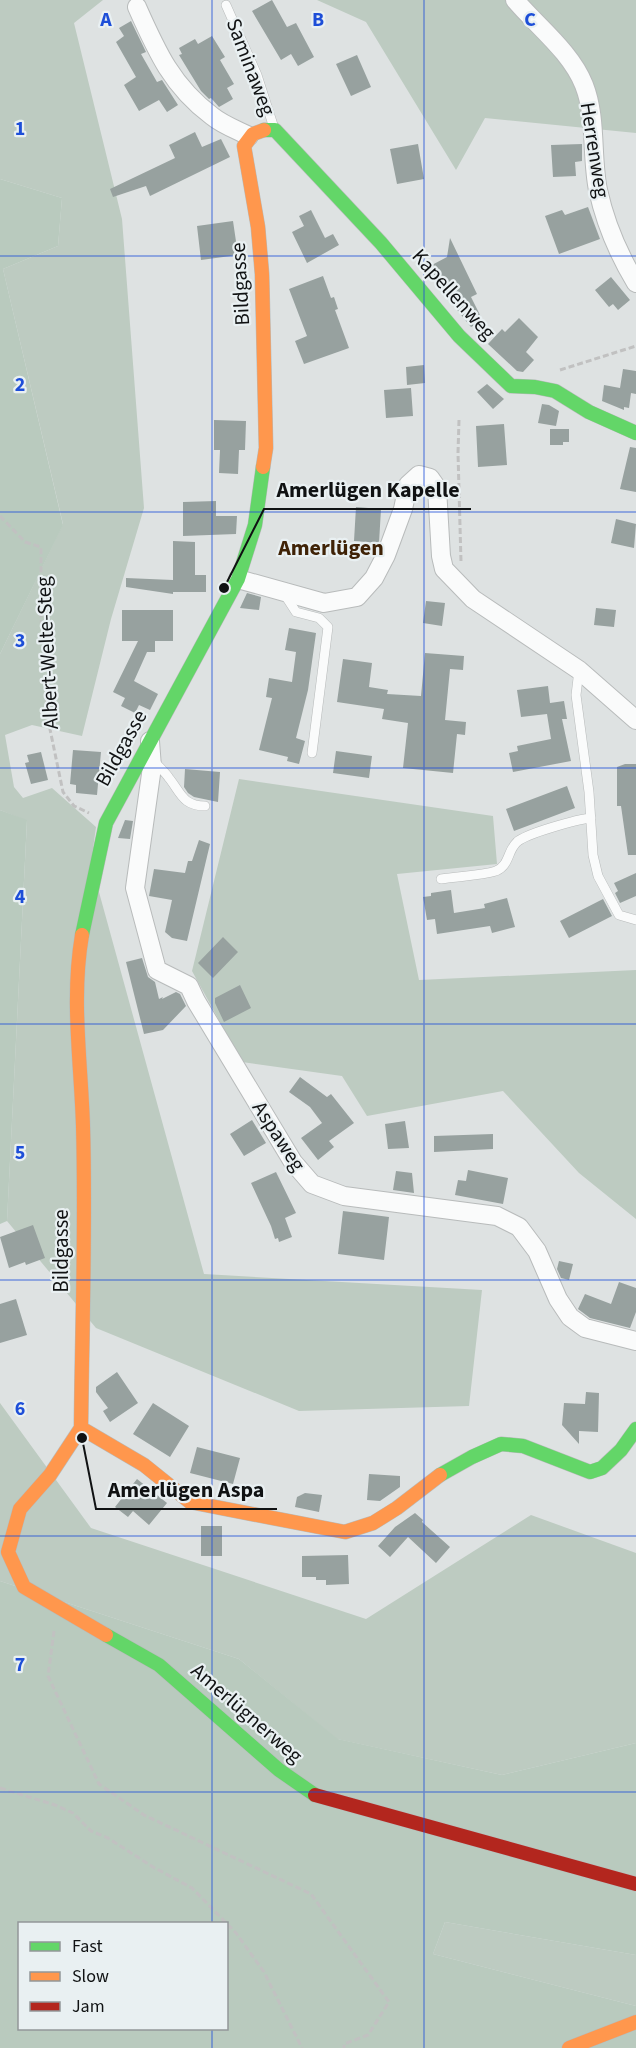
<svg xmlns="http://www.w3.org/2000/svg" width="636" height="2048" font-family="'Source Sans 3',sans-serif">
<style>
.green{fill:#bdcbc1}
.forest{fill:#b9cabe;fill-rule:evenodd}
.building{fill:#97a19f}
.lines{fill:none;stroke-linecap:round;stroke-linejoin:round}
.lane-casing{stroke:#b8bbbb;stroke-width:10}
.street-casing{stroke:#b8bbbb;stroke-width:20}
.fast-casing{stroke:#b8bbbb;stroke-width:15}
.slow-casing{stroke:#b8bbbb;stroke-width:15}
.jam-casing{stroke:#b8bbbb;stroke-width:15}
.path{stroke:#c1c1c1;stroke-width:3;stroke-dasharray:6 3;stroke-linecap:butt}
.lane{stroke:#fafbfb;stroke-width:9}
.street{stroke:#fafbfb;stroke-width:18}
.fast{stroke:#63d668;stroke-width:14}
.slow{stroke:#ff974d;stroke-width:14}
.jam{stroke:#b3261e;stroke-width:14}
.grid{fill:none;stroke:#1d4ed8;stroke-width:1.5;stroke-opacity:0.55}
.labels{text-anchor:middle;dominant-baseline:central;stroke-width:4.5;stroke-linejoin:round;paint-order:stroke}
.street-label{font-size:21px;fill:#101213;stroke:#e9f0f2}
.neighbourhood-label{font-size:22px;font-weight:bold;fill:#3f2206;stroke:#e9f0f2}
.grid-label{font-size:20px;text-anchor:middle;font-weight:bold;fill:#1d4ed8;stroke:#e9f0f2;stroke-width:4.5;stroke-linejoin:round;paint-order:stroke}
.leader{fill:none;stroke:#101213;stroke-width:2}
.callout-dot{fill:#101213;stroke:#e9f0f2;stroke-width:2}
.callout-label{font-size:22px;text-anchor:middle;font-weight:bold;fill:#101213;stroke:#e9f0f2;stroke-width:4.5;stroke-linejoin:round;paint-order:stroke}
</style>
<rect width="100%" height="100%" fill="#dee2e2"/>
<path class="green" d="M0,0H103L74,23L122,219L144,508L111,619L82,736L32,725L5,735L14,787L23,798L52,788L96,827L91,863L204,1274L482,1290L469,1406L299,1411L96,1328L7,1221L27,821L0,810V654L63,524L3,269L58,246L62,198L0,179Z
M317,0H636V133L485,118L456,170L366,22Z
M239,779L493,816L497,864L397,874L419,980L636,970V1219L579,1173L503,1091L367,1116L342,1076L242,1062L192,971Z
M0,1403L91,1528L366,1619L531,1515L636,1553V1743L502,1775L337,1739L239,1659L0,1581Z
M445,1922L636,1955V2006L433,1954Z"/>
<path class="forest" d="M0,179L62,198L58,246L3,269L63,525L0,654Z
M0,810L27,820L7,1221L0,1224Z
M0,1581L239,1659L338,1739L502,1775L636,1743V1955L445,1922L433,1954L636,2006V2048H0ZM20,1924H226V2028H20Z"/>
<path class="building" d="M272,0L287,27L296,23L314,57L298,66L291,54L281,60L252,11Z
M131,21L146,52L141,54L157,82L162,80L178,105L167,112L159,100L139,111L124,85L136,77L116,42L124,36L119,28Z
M212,36L225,57L220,60L234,84L227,88L233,99L219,107L211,98L209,99L201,91L179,55L182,54L179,48L195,39L198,44Z
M357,55L371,87L351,96L336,64Z
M195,132L202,147L221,139L230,157L150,196L146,186L113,197L110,189L175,158L169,145Z
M418,144L424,179L397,184L390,149Z
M582,144V161L575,162L576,176L553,177L551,145Z
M588,207L600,239L559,254L545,216L562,210L565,215Z
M311,210L325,238L333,234L339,245L307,263L292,232L304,226L299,216Z
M233,221L238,255L201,260L197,226Z
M450,238L477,294L471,297L483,321L471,327L443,293L430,266L447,257Z
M323,276L331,298L334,297L338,309L335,310L349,348L304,364L295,341L307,336L289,289Z
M611,277L630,300L618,310L613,304L609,307L595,290Z
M519,318L538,337L526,352L534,360L523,372L517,371L488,344L502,329L505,332Z
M424,365L425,383L407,385L406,367Z
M623,369L636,371V394L631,393L629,408L624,407V410L602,401L604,385L620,388Z
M487,384L504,399L493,409L477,392Z
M411,388L413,416L386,418L384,390Z
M542,404L549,405L559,411L556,426L538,423Z
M214,420L246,421L245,450H239L238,474L219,473L220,450H214Z
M504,424L507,465L478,467L476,426Z
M550,429H569V442H563V445H550Z
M630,447L636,448V492L620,489Z
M216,501V516H237L236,534L183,536V502Z
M356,507L381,509L379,543L354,541Z
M616,519L636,524L634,548L611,543Z
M173,541L195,542V575H206V592H173V594L126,587V578L173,580Z
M247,593L261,597L259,610L240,608Z
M426,601L445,603L442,626L423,623Z
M596,608L616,610L614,627L594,625Z
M122,610H173V641H155V652H147L134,681L158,694L150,710L139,705L135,713L121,706L125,698L113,692L138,641H122Z
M289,628L316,633L308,690L296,738L305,741L299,764L287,761L288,757L259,750L272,698L266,697L269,678L292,682L296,652L285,650Z
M425,653L464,656L463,670L450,669L445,720L466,722L465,735L457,734L453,773L403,768L408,723L382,719L384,709L337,702L343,659L372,663L369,687L388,690L387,694L421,696Z
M548,686L550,703L564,701L567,719H562L571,761L513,772L509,753L518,751L517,746L551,739L547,714L521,717L517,690Z
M73,750L101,752L97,795L76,793V785L70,784Z
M336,751L372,756L369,778L333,773Z
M41,752L48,780L31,784L25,763L29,762L27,755Z
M625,764H636V855H628L621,806H617V767Z
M185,769L220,772L218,802L194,797L188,793L184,787Z
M567,786L575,808L514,831L506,809Z
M125,820L133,821L130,839L118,838Z
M199,840L210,844L187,941L172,938L165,932L172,900L149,896L154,869L185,873L188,861H192Z
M636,873V896L620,903L615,893L618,891L614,883Z
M451,890L454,913L485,908L484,904L507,898L515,927L492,933L490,926L437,934L435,919L427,920L423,897L431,896V893Z
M603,899L612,916L569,938L560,921Z
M223,937L238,952L213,978L198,963Z
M142,958L148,977L155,982L159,999L163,997L162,999L176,992L180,994L186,1006L163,1030L144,1034L126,962Z
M240,985L251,1008L224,1022L215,1003V998Z
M300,1077L327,1097L331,1094L354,1123L329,1141L334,1147L318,1160L301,1138L322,1123L310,1107L289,1092Z
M252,1120L266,1143L244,1156L230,1134Z
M405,1121L409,1148L388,1149L385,1124Z
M493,1134V1149L434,1152V1136Z
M468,1170L508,1178L503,1204L455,1195L458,1180L466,1181Z
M396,1171L412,1173L414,1193L393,1190Z
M276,1172L296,1213L285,1218L292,1237L279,1242L278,1238L275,1239L271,1226L251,1183Z
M343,1211L389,1217L384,1260L338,1254Z
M33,1225L45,1258L26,1265L25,1262L9,1268L0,1237Z
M559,1261L573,1264L569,1280L561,1278L557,1269Z
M619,1282L636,1288V1312L630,1328L590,1318L578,1309L585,1294L611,1304Z
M16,1299L27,1335L0,1343V1304Z
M117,1372L138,1403L110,1422L103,1411L108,1408L96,1392V1387Z
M586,1392L599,1393L598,1432L579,1431V1444L562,1425L564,1403L585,1404Z
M153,1403L189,1426L170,1457L133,1434Z
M197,1447L240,1458L233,1484L190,1473Z
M369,1474L400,1476V1487L380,1501L367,1500Z
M137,1479L167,1503L149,1525L133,1511L128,1517L115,1507Z
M305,1493L322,1495L319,1512L295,1507L297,1497Z
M415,1513L423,1520L422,1522L450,1547L436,1563L408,1537L390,1557L378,1546L395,1527Z
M201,1526H222V1556H201Z
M348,1555L349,1584L326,1585V1580H316V1577H302V1556Z"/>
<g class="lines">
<g class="lane-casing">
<path id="lane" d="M226,5L257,75L274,128
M285,595L296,612L319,618L328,627L312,753
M579,670L576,695L589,792L593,855L598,876L619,915L636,920
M153,760C158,766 165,772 169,778C181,793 183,806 205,806
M441,879C458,876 480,876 496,871C510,865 507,851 517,842C525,834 578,819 591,818"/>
</g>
<g class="street-casing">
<path id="street" d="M515,0C538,27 571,52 584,85C597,118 591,156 598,190C605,222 619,255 636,283
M137,7C157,52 172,86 212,116C223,125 237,130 249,136
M238,579L324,603L357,597L374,578L386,555L403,509L408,485L419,475L430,478L437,488L441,556L444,569L473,599L579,670L636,720
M150,741L152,767L135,888L157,970L189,986L196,1001L293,1162L312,1184L344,1196L497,1216L519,1227L537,1251L558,1299L570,1317L585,1328L636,1341"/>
</g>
<g class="fast-casing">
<path id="fast" d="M264,130H275L381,243L459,336L511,386L535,387L555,391L589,412L636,433
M82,935L106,823L238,579L255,525L263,467
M440,1475L472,1457L501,1444L523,1446L590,1472L602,1468L621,1450L636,1429
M106,1635L159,1665L279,1770L315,1795"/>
</g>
<g class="slow-casing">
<path id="slow" d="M263,467L266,448L262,274L258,227L244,146L253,134L264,130
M81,1428C82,1328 86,1227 83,1126C81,1062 71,999 82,935
M81,1428L50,1475L20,1509L8,1552L24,1587L106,1635
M81,1428L144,1465L190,1502L345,1532L373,1523L397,1508L440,1475
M569,2048L636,2022"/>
</g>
<g class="jam-casing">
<path id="jam" d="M315,1795L636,1884"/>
</g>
<path class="path" d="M560,370L636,346
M459,420L458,453L461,562
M0,516L25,542L41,547V620L49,668L46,710L63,792L74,806L89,813
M54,1631L48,1676L99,1784L144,1815L311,1894L389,2002L368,2035L344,2044V2048
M0,1788L55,1805L73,1813L91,1831L108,1838L153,1867L192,1888L236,1933L264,1972L302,2048"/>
<use href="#lane" class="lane"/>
<use href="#street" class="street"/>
<use href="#fast" class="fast"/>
<use href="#slow" class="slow"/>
<use href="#jam" class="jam"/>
</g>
<path class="grid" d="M212,0V1924M424,0V2048M0,256H636M0,512H636M0,768H636M0,1024H636M0,1280H636M0,1536H636M0,1792H636M212,2028V2048"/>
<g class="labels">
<g class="street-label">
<text transform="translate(251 67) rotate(69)">Saminaweg</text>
<text transform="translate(595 150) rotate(81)">Herrenweg</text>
<text transform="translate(240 284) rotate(-93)">Bildgasse</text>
<text transform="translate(454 294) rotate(48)">Kapellenweg</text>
<text transform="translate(47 653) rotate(-93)">Albert-Welte-Steg</text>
<text transform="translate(121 748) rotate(-61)">Bildgasse</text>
<text transform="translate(279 1136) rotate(57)">Aspaweg</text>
<text transform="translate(61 1251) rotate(-90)">Bildgasse</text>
<text transform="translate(247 1713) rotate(41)">Amerlügnerweg</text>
</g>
<g class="neighbourhood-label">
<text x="331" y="548">Amerlügen</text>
</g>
</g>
<g class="grid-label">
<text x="106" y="26">A</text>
<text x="318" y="26">B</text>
<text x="530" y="26">C</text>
<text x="20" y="135">1</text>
<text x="20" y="391">2</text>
<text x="20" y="647">3</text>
<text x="20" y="903">4</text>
<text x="20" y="1159">5</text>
<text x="20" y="1415">6</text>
<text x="20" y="1671">7</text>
</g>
<path class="leader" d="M224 588L264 509H471M82 1438L96 1509H277"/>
<g class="callout-dot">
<circle cx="224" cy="588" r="6"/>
<circle cx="82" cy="1438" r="6"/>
</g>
<g class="callout-label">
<text x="368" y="497">Amerlügen Kapelle</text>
<text x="186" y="1497">Amerlügen Aspa</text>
</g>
<rect x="18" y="1922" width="210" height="108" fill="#e9f0f2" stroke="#929799" stroke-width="1.5"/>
<rect x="30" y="1942" width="30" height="9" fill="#63d668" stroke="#929799" stroke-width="1.5"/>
<text x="72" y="1952" font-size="18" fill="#101213">Fast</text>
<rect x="30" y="1972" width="30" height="9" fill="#ff974d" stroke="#929799" stroke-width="1.5"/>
<text x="72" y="1982" font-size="18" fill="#101213">Slow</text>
<rect x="30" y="2002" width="30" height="9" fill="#b3261e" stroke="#929799" stroke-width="1.5"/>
<text x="72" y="2012" font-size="18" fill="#101213">Jam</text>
</svg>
